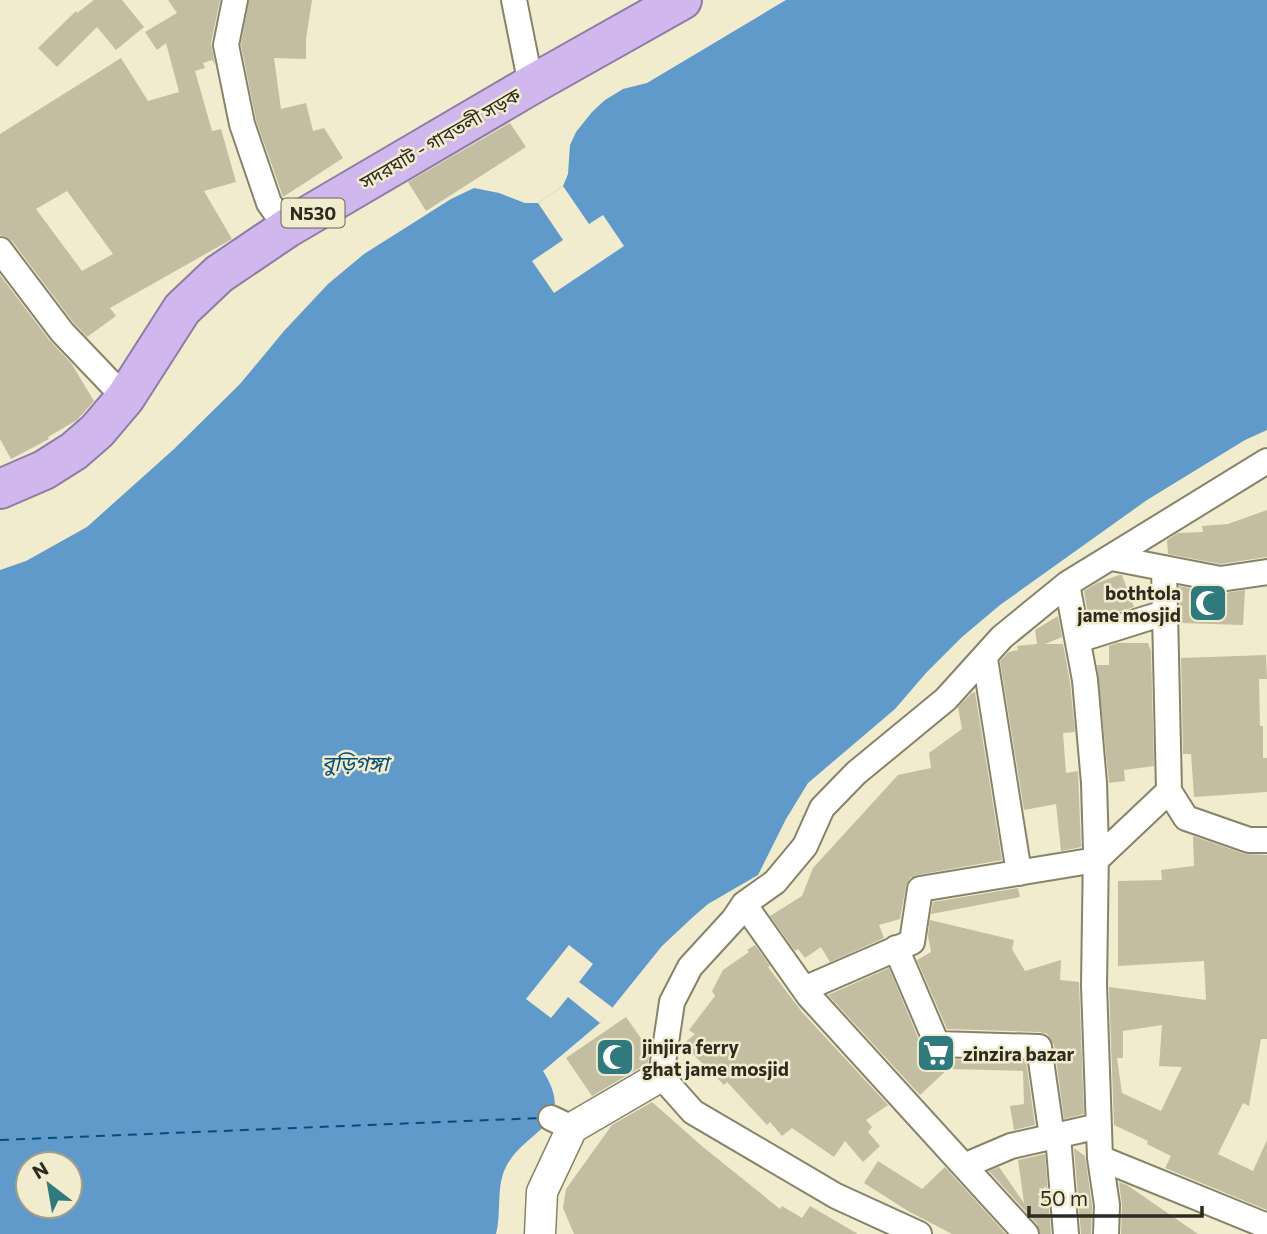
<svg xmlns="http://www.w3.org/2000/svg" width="1267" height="1234" font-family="Commissioner,'Noto Sans Bengali',sans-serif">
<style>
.water{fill:#5f9aca;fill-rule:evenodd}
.pier{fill:#f1ecce}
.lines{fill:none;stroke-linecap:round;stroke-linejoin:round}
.ferry{stroke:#044e7b;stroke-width:2;stroke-dasharray:9 7;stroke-linecap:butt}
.building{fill:#c3bea1;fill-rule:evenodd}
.minor-casing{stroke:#888368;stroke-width:28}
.tertiary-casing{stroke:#888368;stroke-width:33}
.trunk-casing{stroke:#8f7ba3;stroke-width:42}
.minor{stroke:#fff;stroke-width:24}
.tertiary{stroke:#fff;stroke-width:30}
.trunk{stroke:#d0b8ee;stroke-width:38}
.labels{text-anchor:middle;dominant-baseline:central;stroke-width:5;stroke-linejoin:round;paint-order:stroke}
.shield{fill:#f1ecce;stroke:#686554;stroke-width:2}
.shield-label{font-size:18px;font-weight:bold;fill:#2d2b1f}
.street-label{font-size:19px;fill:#2d2b1f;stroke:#f1ecce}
.poi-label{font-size:19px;font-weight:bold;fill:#2d2b1f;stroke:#f1ecce;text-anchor:start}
.water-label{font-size:21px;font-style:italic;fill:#044e7b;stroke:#f1ecce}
</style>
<rect width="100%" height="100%" fill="#f1ecce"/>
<path class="water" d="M786,0H1267V430L1245,440L1147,500L1000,605L962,637L926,673L895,709L808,783L786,819L758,875L708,904L693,917L662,946L600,1023L543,1071C580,1130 519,1128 503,1174C497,1191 501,1216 496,1234H0V570L26,561L87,527L174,449L240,384L284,331L328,284L364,254L451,199L474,188L499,193L525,203H538L563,186L568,174L570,145L576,132L592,112L605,100L623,89L647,83ZM28,1164H70V1206H28Z"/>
<path class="pier" d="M563,186L589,224L603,215L624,246L554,293L532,261L563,240L538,203Z
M569,945L593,964L579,982L613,1008L600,1023L568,997L551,1018L526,999Z"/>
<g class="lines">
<path class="ferry" d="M0,1140L540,1118"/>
</g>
<path class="building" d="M94,0H122L144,27L116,50L97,27L57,67L38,48L76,11L77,13Z
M168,0H220L211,43L215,65L212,60L203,63L205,68L195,71L212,131L221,129L236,182L204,191L232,239L110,308L116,316L87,337L73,322L12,241L0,235V134L121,58L148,101L179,92L166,43L157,50L145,32L177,13ZM67,191L113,254L82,271L36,209Z
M249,0H312L306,39V59L274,58L281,109L306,103L313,131L324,128L343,158L283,197L256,120L241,45Z
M510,123L526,147L426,211L408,182Z
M0,275L50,341L71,363L94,401L77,420L48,437L49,439L11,459L0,439Z
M1267,510V557L1220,564L1168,554L1167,540L1178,533L1203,532L1202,526L1228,524Z
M1119,575H1122L1134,607L1089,621L1084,591L1097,583Z
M1179,586L1218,594L1245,590L1243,625L1180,623Z
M1058,616L1062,637L1045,644H1063L1070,682L1075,732L1063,733L1066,773L1078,771L1081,847L1061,851L1056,804L1024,810L1000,661L1009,652L1018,650L1017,646L1037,644L1035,630Z
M1117,643H1148L1151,651L1154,766L1124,770L1125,781L1109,783L1097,665H1109V646Z
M1266,655L1267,679H1259L1260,726H1263V758H1267V792L1194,797L1191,754H1183L1181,658Z
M975,692L1002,860L917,875L910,878L906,886L900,919L879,925L884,938L830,962L821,947L805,958L798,949L795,951L770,916L802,896L813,868L898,775L931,768L929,753L962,729L958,707L972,693Z
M1193,836L1245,854L1267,855V1039H1261L1249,1106L1243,1103L1218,1154L1253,1171L1267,1140V1210L1165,1168L1171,1156L1147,1144L1148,1141L1114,1125L1109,987L1206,1000L1204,961L1118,966V881L1162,880L1161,870L1194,866ZM1162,1025L1159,1066L1182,1067L1161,1111L1122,1093L1117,1058H1123V1031Z
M1018,888L1020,897L931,914L933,902Z
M930,920L1014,940L1012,949L1025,971L1061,960L1060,980L1079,982L1084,1114L1064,1119L1054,1045L1047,1034L1039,1032L947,1029L917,960L931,952L928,936Z
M755,945L770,966L768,967L802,1012L888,1105L866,1120L872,1127L868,1132L880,1146L863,1162L845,1141L834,1157L792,1128L782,1136L770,1122L767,1125L727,1082L724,1085L683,1044L695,1034L689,1030L715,996L712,991L723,970L749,952L747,950Z
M889,968L923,1050L929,1057L937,1059L1026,1061L1035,1125L1014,1130L1010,1106L1024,1104L1023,1071L948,1069L920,1095L828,995Z
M626,1017L650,1051L648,1063L592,1096L566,1058Z
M652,1102L703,1147L780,1209L782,1206L802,1218L810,1206L858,1234H574L563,1208L566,1189L612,1125Z
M1074,1148L1085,1156L1092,1206L1091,1234H1081Z
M1045,1154L1051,1234H1040L1037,1224L989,1171L999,1167L1024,1203L1018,1160Z
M878,1161L922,1189L945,1167L1006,1234H952L908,1211L864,1183Z
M1119,1182L1127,1185L1198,1234H1121L1122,1206Z"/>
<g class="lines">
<g class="minor-casing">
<path id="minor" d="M235,0L226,45L242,124L269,203L287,228
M514,0L531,85
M0,250L62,332L125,398
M1112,558L1220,579L1267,572
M1067,584L1085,680L1094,783L1096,850L1094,985L1100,1158L1107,1205L1106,1234
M1078,640L1164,613
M985,659L1019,873
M1169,791L1186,818L1249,840H1267
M744,904L809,996L1026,1234
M896,948L937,1044L1039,1047L1052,1137
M804,989L912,942L920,889L1096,860L1169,791L1164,568
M551,1118L572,1128
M1058,1136L1066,1234
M1100,1158L1267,1226
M964,1166L1011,1146L1099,1126
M919,1234L836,1196L693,1112L661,1076L672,1002L690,967L734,919L744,904L775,882L805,846L822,808L856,773L946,699L1002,637L1067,584L1267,461"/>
</g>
<g class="tertiary-casing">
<path id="tertiary" d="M540,1234L542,1192L572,1128L661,1076"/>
</g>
<g class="trunk-casing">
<path id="trunk" d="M0,489L44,470L74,451L97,431L125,398L182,309L219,274L287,228L531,85L682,0"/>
</g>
<use href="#minor" class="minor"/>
<use href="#tertiary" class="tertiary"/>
<use href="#trunk" class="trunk"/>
</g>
<defs>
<g id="mosque-square" transform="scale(2.0125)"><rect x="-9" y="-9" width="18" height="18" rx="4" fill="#30797c" stroke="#f1ecce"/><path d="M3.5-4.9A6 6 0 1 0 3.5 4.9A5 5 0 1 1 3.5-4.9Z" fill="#fff"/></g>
<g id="supermarket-square" transform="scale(2.0125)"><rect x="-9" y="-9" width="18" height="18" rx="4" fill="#30797c" stroke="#f1ecce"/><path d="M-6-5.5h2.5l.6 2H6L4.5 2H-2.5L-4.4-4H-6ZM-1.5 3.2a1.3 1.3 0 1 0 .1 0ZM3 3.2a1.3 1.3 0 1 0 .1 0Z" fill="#fff"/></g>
</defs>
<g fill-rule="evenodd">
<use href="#mosque-square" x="1208" y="603"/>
<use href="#supermarket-square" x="936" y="1053"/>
<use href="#mosque-square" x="615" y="1057"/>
</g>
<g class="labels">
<rect class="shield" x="281.5" y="198.5" width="63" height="29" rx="5"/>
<g class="shield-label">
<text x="313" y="213">N530</text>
</g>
<g class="street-label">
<text transform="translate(440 138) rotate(-30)">সদরঘাট - গাবতলী সড়ক</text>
</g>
<g class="poi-label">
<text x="1181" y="592" text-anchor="end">bothtola<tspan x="1181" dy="22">jame mosjid</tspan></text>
<text x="642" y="1046">jinjira ferry<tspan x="642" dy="22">ghat jame mosjid</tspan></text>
<text x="963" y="1053">zinzira bazar</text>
</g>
<g class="water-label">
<text x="355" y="762">বুড়িগঙ্গা</text>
</g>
</g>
<g transform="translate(49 1185) rotate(329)"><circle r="33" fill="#f1ecce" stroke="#a39f88" stroke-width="2"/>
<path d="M0-5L12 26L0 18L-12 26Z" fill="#30797c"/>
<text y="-10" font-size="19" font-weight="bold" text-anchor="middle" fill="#2d2b1f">N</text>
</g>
<path d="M1029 1206v10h173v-10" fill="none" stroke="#2d2b1f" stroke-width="3.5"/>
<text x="1040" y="1206" font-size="21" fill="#2d2b1f" stroke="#f1ecce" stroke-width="5" paint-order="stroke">50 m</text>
</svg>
